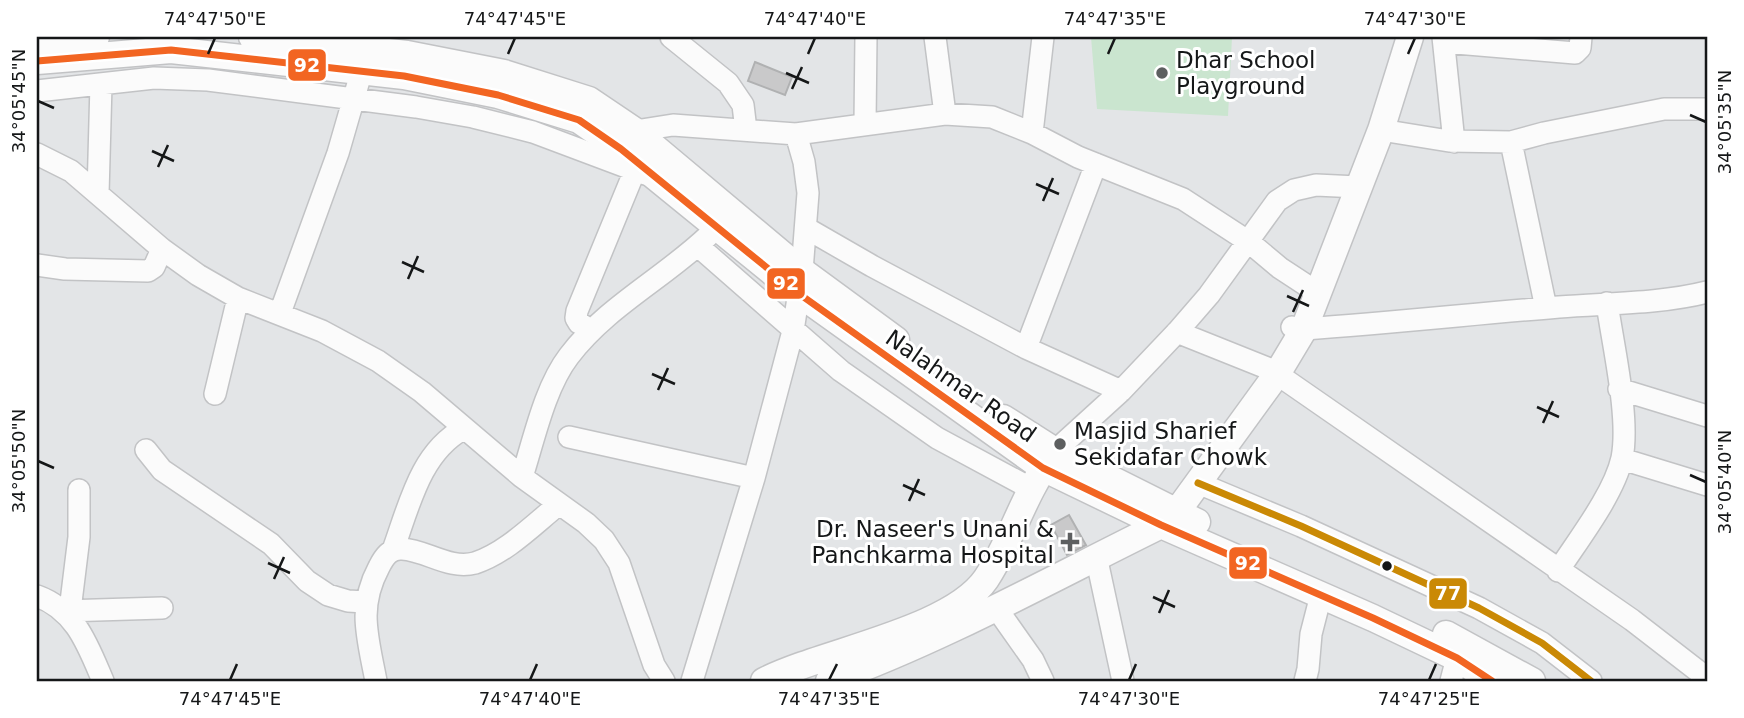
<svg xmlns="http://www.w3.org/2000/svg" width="1744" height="718" font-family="'DejaVu Sans',sans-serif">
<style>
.green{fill:#cae5cf}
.building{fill:#c9c9ca;stroke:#b0b1b2;stroke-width:2}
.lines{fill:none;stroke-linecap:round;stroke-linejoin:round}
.minor-casing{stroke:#c2c3c5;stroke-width:24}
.major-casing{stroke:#c2c3c5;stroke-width:29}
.minor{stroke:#fbfbfb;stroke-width:21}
.major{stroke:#fbfbfb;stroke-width:26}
.bus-1-casing{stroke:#fff;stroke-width:12}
.bus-2-casing{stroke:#fff;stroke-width:12}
.bus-1{stroke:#f26522;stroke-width:7}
.bus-2{stroke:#ca8905;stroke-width:7}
.ticks{fill:none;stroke:#151718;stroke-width:2.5}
.poi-dot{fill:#5d5f60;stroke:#fff;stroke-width:2.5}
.bus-dot{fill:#151718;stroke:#fff;stroke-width:2.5}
.labels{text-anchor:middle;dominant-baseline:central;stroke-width:6;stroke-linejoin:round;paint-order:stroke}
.poi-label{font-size:23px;fill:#151718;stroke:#fff;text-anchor:start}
.street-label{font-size:23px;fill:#151718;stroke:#fff}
.line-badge{stroke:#fff;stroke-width:2.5}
.badge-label{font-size:19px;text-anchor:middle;font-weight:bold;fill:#fff}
.neatline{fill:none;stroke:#151718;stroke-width:2.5}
.ticks-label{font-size:18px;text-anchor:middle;fill:#151718}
</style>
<rect width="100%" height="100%" fill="#e3e5e7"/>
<path class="green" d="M1091,37H1232L1228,116L1097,109Z"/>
<path class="building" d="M755,62L792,77L785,95L748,81Z
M1069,515L1086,545L1067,555L1051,525Z"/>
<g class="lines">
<g class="minor-casing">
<path id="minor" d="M671,37L728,83L743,105L746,130
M935,37L945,114
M1443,37L1454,142
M1444,42L1575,53L1580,48L1581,37
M37,91L154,78L208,80L416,107L473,117L533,132L645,174
M865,123L866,37
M1381,130L1449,141L1511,142L1544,133L1664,109H1707
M1032,133L1043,37
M628,141L635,131L673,125L796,134L945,114L992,117L1032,133L1078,157L1183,199L1249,242L1280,268L1309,287
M1511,142L1546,308
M37,154L71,171L162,249L198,275L238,298L322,331L378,361L422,392L522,477L586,523L604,540L619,563L654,665L664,681
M98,194L101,84
M806,228L872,266L1026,348L1121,391
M698,246L841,371L937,438L1030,488
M37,265L65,269L148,271L154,267L162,249
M280,313L338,153L366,56
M1292,327L1304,329C1389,323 1474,314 1559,307C1608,303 1659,304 1707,292
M591,330L579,323L576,318L577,311L635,170
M1177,332L1267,368L1277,374L1632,620L1707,678
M1026,348L1096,164
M1619,389L1707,416
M215,394L238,298
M569,437L754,478
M146,450L162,470L271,544L307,581L328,595L348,601L365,602
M1055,451L1121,391L1177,332L1209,295L1277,201L1294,190L1316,185L1358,187
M1622,459L1707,485
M522,477C534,439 545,387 569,356C606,307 664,278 708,236
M1198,483L1301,526L1479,608L1542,643L1591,681
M393,550C409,506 420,453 463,429
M1096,556L1123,681
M1558,571C1578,540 1614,494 1622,458C1630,418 1613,346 1607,303
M37,596C76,610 88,646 103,681
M997,609L1033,660L1043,681
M70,610L79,537V490
M64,611L162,608
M376,681C368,638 357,608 379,567C384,557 390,548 402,549C426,550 449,570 475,563C506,553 533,525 558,505
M692,681L754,478L793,331L802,271L808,193L804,162L796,134
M1305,681L1308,669L1311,634L1321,595
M1451,681L1457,658"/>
</g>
<g class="major-casing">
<path id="major" d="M252,37L407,54L504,73L589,100L635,131L802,271L896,340
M38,44L96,37
M37,61L171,50L404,76L498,95L579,120L621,149L798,293L1043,468L1161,525L1373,618L1457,658L1492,681
M1003,418L1055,451L1197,522
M1176,513L1277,374L1304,329L1381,130L1410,37
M1446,634L1532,681
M764,681C823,651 950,631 986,579C1012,540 1023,495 1052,456
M829,681C944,639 1051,579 1161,525"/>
</g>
<use href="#minor" class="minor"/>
<use href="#major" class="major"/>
<g class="bus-1-casing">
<path id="bus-1" d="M37,61L171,50L404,76L498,95L579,120L621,149L798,293L1043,468L1161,525L1373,618L1457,658L1492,681"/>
</g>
<g class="bus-2-casing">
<path id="bus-2" d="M1198,483L1301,526L1479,608L1542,643L1591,681"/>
</g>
<use href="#bus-1" class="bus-1"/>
<use href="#bus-2" class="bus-2"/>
</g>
<path class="ticks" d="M208,54L215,38M508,54L515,38M808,54L815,38M1108,54L1115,38M1408,54L1415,38M786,73L809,83M792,89L802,67M38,101L54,108M1690,115L1706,122M152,151L174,161M158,167L168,145M1036,184L1059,194M1043,201L1053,178M402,262L424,272M408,279L418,256M1287,296L1309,306M1293,312L1303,290M652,374L675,384M658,390L668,368M1537,407L1559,417M1543,423L1553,401M38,461L54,468M1690,475L1706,482M903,485L925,495M909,501L919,479M268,563L290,573M274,579L284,557M1153,597L1175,607M1159,613L1169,590M230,680L237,664M530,680L537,664M829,680L837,664M1129,680L1136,664M1429,680L1436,664"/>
<g class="poi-dot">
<circle cx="1162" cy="73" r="7"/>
<circle cx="1060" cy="444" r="7"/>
<path d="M1066.5 531.5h7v7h7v7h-7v7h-7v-7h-7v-7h7z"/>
</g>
<circle class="bus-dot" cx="1387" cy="566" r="6"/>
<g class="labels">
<g class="poi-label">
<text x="1176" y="60">Dhar School<tspan x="1176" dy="26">Playground</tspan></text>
<text x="1074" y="431">Masjid Sharief<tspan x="1074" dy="26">Sekidafar Chowk</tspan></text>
<text x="1054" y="529" text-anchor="end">Dr. Naseer's Unani &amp;<tspan x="1054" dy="26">Panchkarma Hospital</tspan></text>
</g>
<g class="street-label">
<text transform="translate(961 386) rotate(35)">Nalahmar Road</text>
</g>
</g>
<g class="line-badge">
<rect x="287" y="48" width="40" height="34" rx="7" fill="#f26522"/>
<rect x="766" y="267" width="40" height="33" rx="7" fill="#f26522"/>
<rect x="1228" y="546" width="40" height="34" rx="7" fill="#f26522"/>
<rect x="1428" y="577" width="40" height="33" rx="7" fill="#ca8905"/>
</g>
<g class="badge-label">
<text x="307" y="72">92</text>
<text x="786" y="290">92</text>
<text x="1248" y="570">92</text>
<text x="1448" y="600">77</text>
</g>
<rect width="1744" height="718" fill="none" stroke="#ffffff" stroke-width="77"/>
<rect x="38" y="38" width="1668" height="642" class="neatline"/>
<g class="ticks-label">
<text x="215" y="25">74°47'50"E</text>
<text x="515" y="25">74°47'45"E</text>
<text x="815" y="25">74°47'40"E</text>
<text x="1115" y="25">74°47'35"E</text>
<text x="1415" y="25">74°47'30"E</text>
<text transform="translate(19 101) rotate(-90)" y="6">34°05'45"N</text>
<text transform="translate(1725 122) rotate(-90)" y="6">34°05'35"N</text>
<text transform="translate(19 461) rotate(-90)" y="6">34°05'50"N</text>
<text transform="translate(1725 482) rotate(-90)" y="6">34°05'40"N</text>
<text x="230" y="705">74°47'45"E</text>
<text x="530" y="705">74°47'40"E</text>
<text x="829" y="705">74°47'35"E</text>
<text x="1129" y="705">74°47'30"E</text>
<text x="1429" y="705">74°47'25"E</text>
</g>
</svg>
